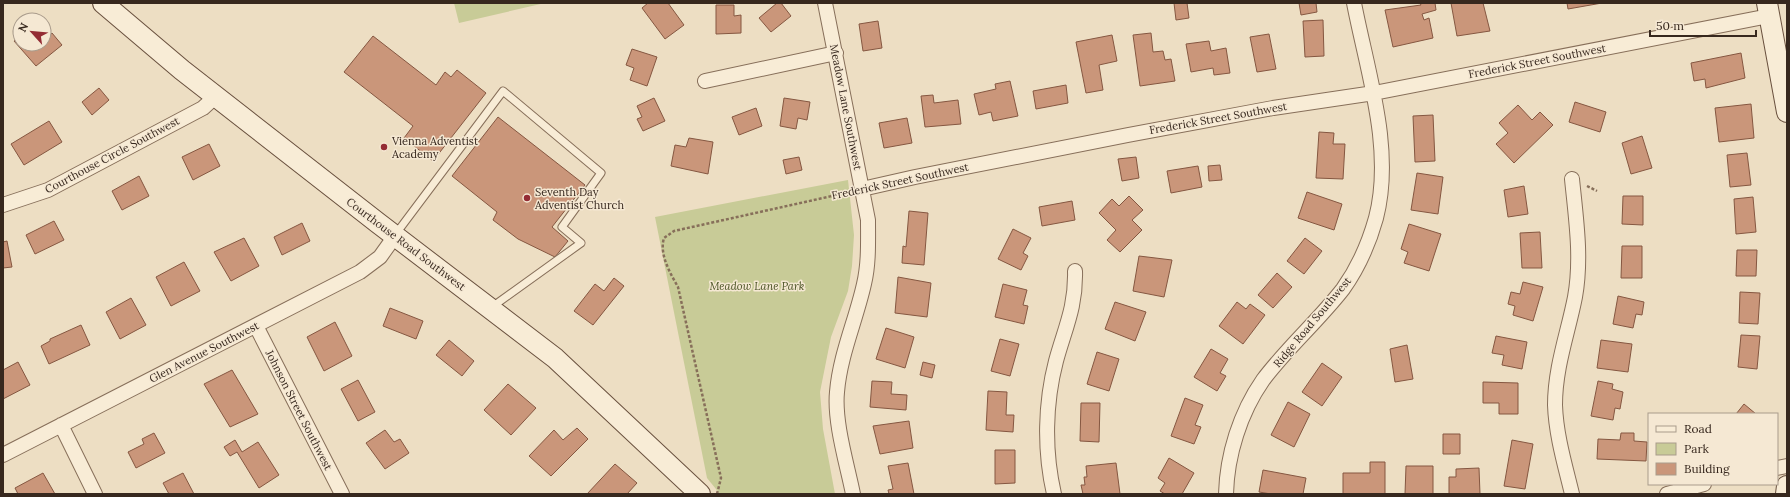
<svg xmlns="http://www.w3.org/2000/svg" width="1790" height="497" font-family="Lora,serif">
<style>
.green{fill:#c8cb97}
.building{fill:#ca967a;stroke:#855741}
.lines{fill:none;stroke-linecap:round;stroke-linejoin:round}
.lane-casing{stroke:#876f5a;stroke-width:9}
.street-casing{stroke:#876f5a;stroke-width:16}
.secondary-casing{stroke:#69503e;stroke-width:22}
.path{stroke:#876f5a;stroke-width:2.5;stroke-dasharray:3 2;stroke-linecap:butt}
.lane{stroke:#f8ecd6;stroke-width:7}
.street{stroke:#f8ecd6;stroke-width:14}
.secondary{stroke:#f8ecd6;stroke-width:20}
.poi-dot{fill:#942c34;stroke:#f5e8d3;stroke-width:1.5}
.labels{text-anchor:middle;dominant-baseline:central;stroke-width:3;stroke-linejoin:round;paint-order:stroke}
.street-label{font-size:11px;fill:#37281e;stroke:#f5e8d3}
.poi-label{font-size:11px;fill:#37281e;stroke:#f5e8d3;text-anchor:start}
.park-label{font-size:11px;font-style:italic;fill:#4b5325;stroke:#f5e8d3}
</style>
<rect width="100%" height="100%" fill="#eddec3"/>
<path class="green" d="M454,3H545L459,23Z
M848,180L854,235L852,266L848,291L831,337L820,392L823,429L835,494H720L707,478L655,217Z"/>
<path class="building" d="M648,3H668L684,25L665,39L642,8Z
M777,3H781L791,16L771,32L759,18Z
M1174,3H1187L1189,18L1176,20Z
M1299,3H1316L1317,12L1301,15Z
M1420,3H1435L1436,10L1422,14L1424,20L1429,18L1433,38L1393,47L1385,10L1421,5Z
M1451,3H1483L1490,31L1457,36Z
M1567,3H1602L1568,9Z
M716,5H734V16L741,15V33L716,34Z
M1323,20L1324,56L1305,57L1303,21Z
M878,21L882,48L863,51L859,24Z
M52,33L62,45L36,66L14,41L20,36V44H44V40Z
M1151,33L1153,52L1163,51L1165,60L1171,59L1175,81L1140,86L1133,35Z
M1269,34L1276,69L1257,72L1250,37Z
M1112,35L1117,61L1099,65L1103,90L1086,93L1076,42Z
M373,36L436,85L445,72L451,77L457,70L486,93L433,161L404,138L413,126L344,72Z
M1209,41L1211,51L1226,48L1230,73L1214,75L1213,68L1191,72L1186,44Z
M632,49L657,57L647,86L630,80L634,68L626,65Z
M1741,53L1745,78L1706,88L1705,79L1694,81L1691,63Z
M1010,81L1018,116L993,121L991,112L979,115L974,94L996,89L995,84Z
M1066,85L1068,103L1036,109L1033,91Z
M99,88L109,100L92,115L82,102Z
M933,95L934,103L958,100L961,124L925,127L921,96Z
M654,98L665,121L643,131L637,119L642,117L637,106Z
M784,98L810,102L807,120L798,118L796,129L780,126Z
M1575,102L1606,112L1600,132L1569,122Z
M1751,104L1754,138L1719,142L1715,108Z
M1518,105L1532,120L1540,112L1553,125L1514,163L1496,144L1508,133L1499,123Z
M756,108L762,126L739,135L732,117Z
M1433,115L1435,161L1415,162L1413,116Z
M498,117L585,185L552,227L568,241L555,257L518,239L493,220L497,212L452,176Z
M907,118L912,143L884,148L879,123Z
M49,121L62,142L24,165L11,144Z
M1319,132L1334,133L1333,144H1345L1343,179L1316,178Z
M1642,136L1652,168L1631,174L1622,143Z
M689,138L713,142L708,174L671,166L675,145L686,147Z
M209,144L220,166L193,180L182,157Z
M1747,153L1751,185L1730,187L1727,155Z
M799,157L802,170L786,174L783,160Z
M1136,157L1139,178L1122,181L1118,159Z
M1220,165L1222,180L1209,181L1208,166Z
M1198,166L1202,187L1171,193L1167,171Z
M1417,173L1443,177L1438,214L1411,210Z
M139,176L149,196L122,210L112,191Z
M1524,186L1528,214L1508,217L1504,190Z
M1307,192L1342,204L1334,230L1298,218Z
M1129,196L1143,210L1132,220L1142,230L1120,252L1107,240L1116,230L1099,213L1112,199L1119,206Z
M1623,196H1643V225L1622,224Z
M1753,197L1756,232L1736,234L1734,199Z
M1072,201L1075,220L1042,226L1039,207Z
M909,211L928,213L924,265L902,263L903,246L906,247Z
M54,221L64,240L35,254L26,235Z
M302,223L310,241L282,255L274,237Z
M1409,224L1441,234L1429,271L1404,263L1408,252L1401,249Z
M1013,229L1031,238L1023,253L1028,256L1021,270L998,259Z
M1540,232L1542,268H1522L1520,233Z
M244,238L259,266L231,281L214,252Z
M1305,238L1322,251L1304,274L1287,261Z
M7,241L12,267L3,268V242Z
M1622,246H1642V278H1621Z
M1737,250H1757L1756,276H1736Z
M1139,256L1172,260L1164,297L1133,291Z
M184,262L200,291L171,306L156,277Z
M1277,273L1292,287L1273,308L1258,295Z
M898,277L931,283L927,317L895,313Z
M614,278L624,286L593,325L574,311L595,284L604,291Z
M1523,282L1543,287L1533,321L1513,315L1515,306L1508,304L1511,292L1520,294Z
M1003,284L1027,290L1023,305L1028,306L1024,324L995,317Z
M1740,292L1760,293L1758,324L1739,323Z
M1618,296L1644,302L1642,315L1636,314L1633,328L1613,324Z
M131,298L146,325L120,339L106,312Z
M1115,302L1146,312L1135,341L1105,329Z
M1237,302L1246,309L1250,304L1265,315L1243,344L1219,326Z
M390,308L423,321L416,339L383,326Z
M335,322L352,356L324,371L307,337Z
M81,325L90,345L49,364L41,346L50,341V339Z
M886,328L914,337L905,368L876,359Z
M1741,335L1760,336L1757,369L1738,367Z
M1496,336L1527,342L1522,369L1502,365L1504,355L1492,353Z
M1000,339L1019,344L1010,376L991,371Z
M449,340L474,361L462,376L436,355Z
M1601,340L1632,344L1628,372L1597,368Z
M1407,345L1413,379L1395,382L1390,349Z
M1211,349L1228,359L1220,373L1226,376L1217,391L1194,377Z
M1097,352L1119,359L1109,391L1087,384Z
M18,362L30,385L3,399V370Z
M923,362L935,365L932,378L920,375Z
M1322,363L1342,377L1322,406L1302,392Z
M232,370L258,414L230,427L204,384Z
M358,380L375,412L358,421L341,389Z
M872,381L892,382L891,394L907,395L906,410L870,407Z
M1598,381L1613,384L1612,389L1623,392L1620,409L1615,408L1613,420L1591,416Z
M1483,382L1518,383V414H1499V403H1483Z
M508,384L536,408L511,435L484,410Z
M988,391L1007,392L1006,415H1014L1013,432L986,430Z
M1185,398L1203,405L1195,425L1201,427L1194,444L1171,436Z
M1288,402L1310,414L1294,447L1271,435Z
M1081,403H1100L1099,442L1080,441Z
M1744,404L1756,414H1736Z
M909,421L913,448L880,454L873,426Z
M577,428L588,439L551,476L529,456L554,430L563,440Z
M385,430L394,442L400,439L409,453L385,469L366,443Z
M154,433L165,453L136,468L128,452L144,444L142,439Z
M1621,433H1634V441L1647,442L1646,461L1597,459L1598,439L1620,440Z
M1443,434H1460V454H1443Z
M235,440L242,452L258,442L279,475L259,488L237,452L230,456L224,447Z
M1512,440L1533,444L1525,489L1504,486Z
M995,450H1015V483L995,484Z
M1169,458L1194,473L1182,494H1165L1160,491L1165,483L1158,478Z
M1370,462H1385V494H1343V473H1370Z
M908,463L914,494H889L888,490L893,489L888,466Z
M1116,463L1120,494H1083L1081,485H1085L1084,477H1087L1086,466Z
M615,464L637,483L627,494H587Z
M1406,466H1433V494H1405Z
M1479,468L1480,494H1449V477H1456V469Z
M1263,470L1306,478L1303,494H1271L1259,492Z
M43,473L55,494H18L15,488Z
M183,473L194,494H169L163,483Z"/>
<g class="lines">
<g class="lane-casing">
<path id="lane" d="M395,235L503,91L601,173L562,227L581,243L492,307"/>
</g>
<g class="street-casing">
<path id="street" d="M825,3L868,220C868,241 869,263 864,284C856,320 840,355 837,392C834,422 847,464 853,494
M705,81L836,53
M862,189L915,177L1128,135L1273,108L1374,93L1769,16
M3,205L48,190L203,108L216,96
M256,326L342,494
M61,425L95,494
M3,455L360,272L380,257L395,236
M1777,468L1787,466
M1054,494C1044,451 1045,403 1056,361C1065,328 1076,307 1075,271
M1226,494C1227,455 1240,413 1263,380C1287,348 1318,321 1343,289C1358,268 1369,243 1376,218C1394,149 1367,71 1354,3
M1572,494C1565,465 1556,435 1555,405C1555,367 1568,333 1575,297C1582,258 1576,219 1572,179
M1667,494L1704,484"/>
</g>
<g class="secondary-casing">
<path id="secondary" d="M103,3L182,70L378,223L555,358L700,494
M1767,3L1787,112
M1786,494L1787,486"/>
</g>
<path class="path" d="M1587,186L1597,191
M717,494L721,478L678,287C670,273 659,254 664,238L674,231L850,192"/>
<use href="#lane" class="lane"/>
<use href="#street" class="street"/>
<use href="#secondary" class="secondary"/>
</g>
<g class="poi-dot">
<circle cx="384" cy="147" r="4"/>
<circle cx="527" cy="198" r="4"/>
</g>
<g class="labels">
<g class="street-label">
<text transform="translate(1537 61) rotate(-11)">Frederick Street Southwest</text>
<text transform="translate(846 107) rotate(79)">Meadow Lane Southwest</text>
<text transform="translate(1218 118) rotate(-10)">Frederick Street Southwest</text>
<text transform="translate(112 155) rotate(-28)">Courthouse Circle Southwest</text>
<text transform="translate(900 181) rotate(-12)">Frederick Street Southwest</text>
<text transform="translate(406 244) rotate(37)">Courthouse Road Southwest</text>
<text transform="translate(1312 322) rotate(-50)">Ridge Road Southwest</text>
<text transform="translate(204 352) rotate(-27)">Glen Avenue Southwest</text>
<text transform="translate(299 410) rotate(63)">Johnson Street Southwest</text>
</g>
<g class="poi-label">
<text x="392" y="141">Vienna Adventist<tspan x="392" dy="13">Academy</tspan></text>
<text x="535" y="192">Seventh Day<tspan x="535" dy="13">Adventist Church</tspan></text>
</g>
<g class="park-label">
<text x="757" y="286">Meadow Lane Park</text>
</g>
</g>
<rect width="1790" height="497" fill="none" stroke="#37281e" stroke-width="8"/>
<rect x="1648" y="413" width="130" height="72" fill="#f5e8d3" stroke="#a99b8b"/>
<rect x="1656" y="426" width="20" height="6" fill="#f8ecd6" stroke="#a99b8b"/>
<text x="1684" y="433" font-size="12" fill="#37281e">Road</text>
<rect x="1656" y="443" width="20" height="12" fill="#c8cb97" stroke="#a99b8b"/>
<text x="1684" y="453" font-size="12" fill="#37281e">Park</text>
<rect x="1656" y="463" width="20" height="12" fill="#ca967a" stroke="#a99b8b"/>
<text x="1684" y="473" font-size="12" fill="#37281e">Building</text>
<g transform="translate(32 32) rotate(297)"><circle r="19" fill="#f5e8d3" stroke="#a99b8b"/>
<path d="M0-3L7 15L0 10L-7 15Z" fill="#942c34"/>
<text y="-6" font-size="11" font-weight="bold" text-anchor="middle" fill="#37281e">N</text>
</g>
<path d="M1650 30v6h106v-6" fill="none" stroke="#37281e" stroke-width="2"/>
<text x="1656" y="30" font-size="12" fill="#37281e" stroke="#f5e8d3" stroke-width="3" paint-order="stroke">50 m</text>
</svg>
